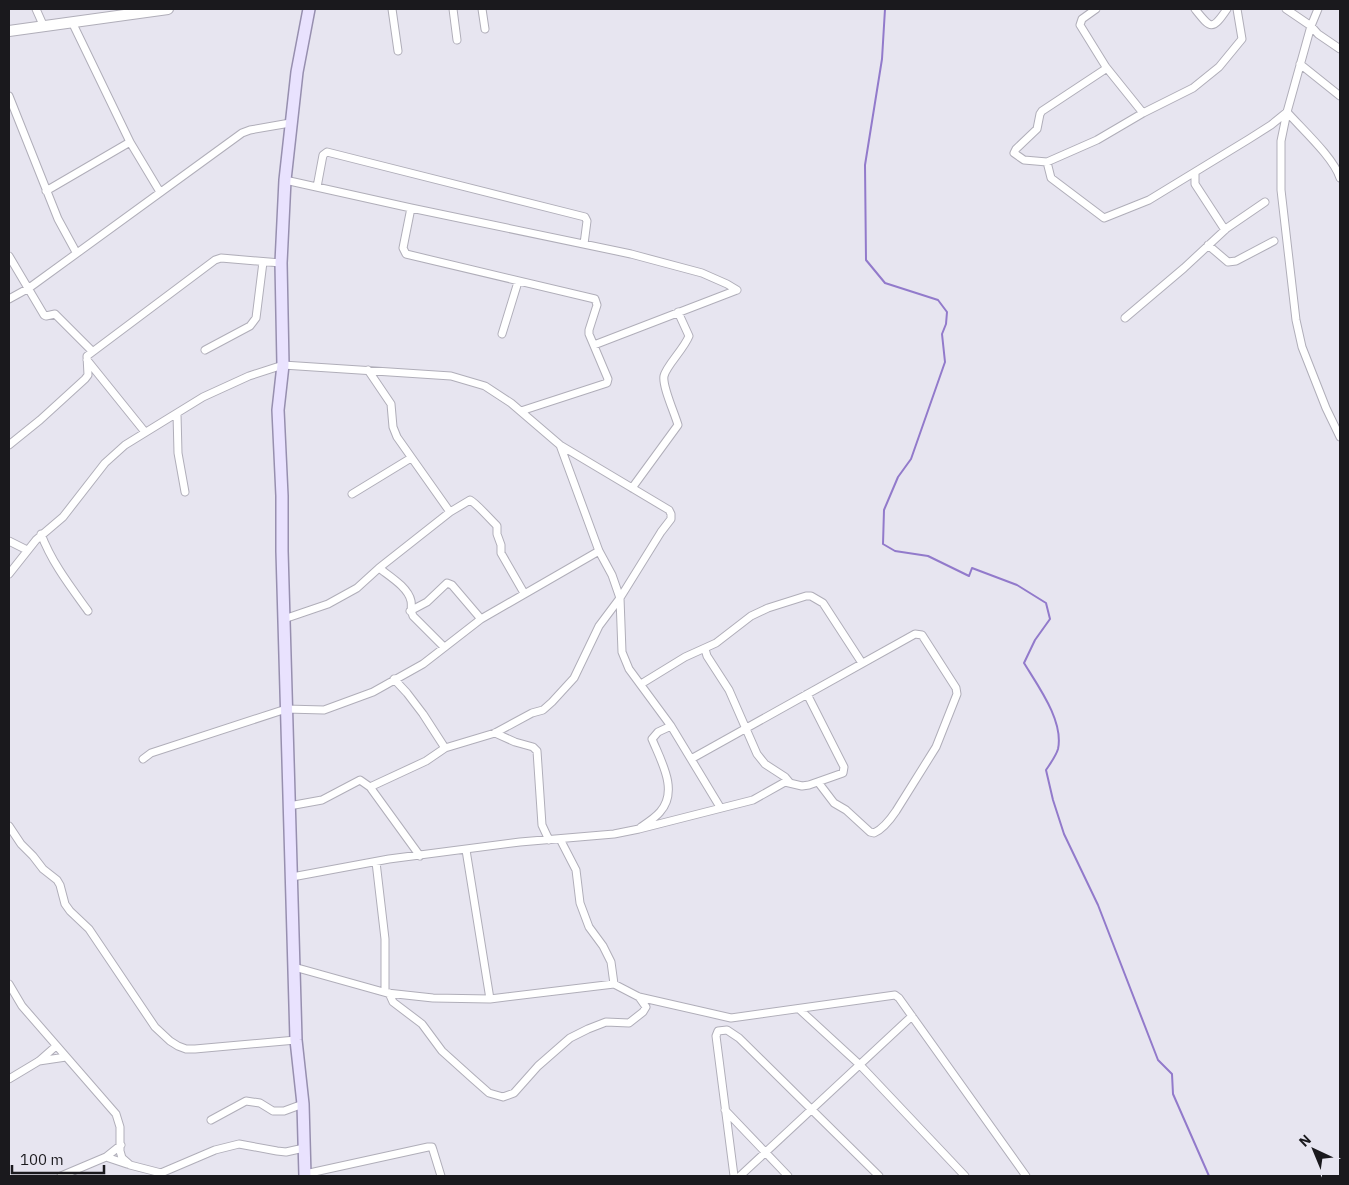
<svg xmlns="http://www.w3.org/2000/svg" width="1349" height="1185" font-family="'IBM Plex Sans',sans-serif">
<style>
.lines{fill:none;stroke-linecap:round;stroke-linejoin:round}
.stream{stroke:#927acb;stroke-width:2}
.street-casing{stroke:#b0aeb9;stroke-width:9}
.secondary-casing{stroke:#b0aeb9;stroke-width:12}
.primary-casing{stroke:#978faf;stroke-width:14}
.street{stroke:#fff;stroke-width:7}
.secondary{stroke:#fff;stroke-width:10}
.primary{stroke:#e9e2fe;stroke-width:11}
</style>
<rect width="100%" height="100%" fill="#e7e5f0"/>
<g class="lines">
<path class="stream" d="M885,9L882,59L865,165L866,260L885,283L938,300L947,312L946,324L942,334L945,362L911,459L898,477L884,510L883,544L895,551L928,556L969,576L972,568L1017,585L1046,603L1050,619L1035,640L1024,663C1038,686 1064,721 1058,749C1056,756 1050,764 1046,770L1053,800L1064,834L1098,905L1158,1060L1172,1074L1173,1094L1209,1176"/>
<g class="street-casing">
<path id="street" d="M36,9L44,27
M392,9L398,51
M453,9L457,40
M482,9L485,29
M1096,9L1082,19L1080,25L1106,67L1143,113
M1195,9C1211,29 1212,31 1227,9
M1286,9L1311,26L1318,34L1340,49
M1318,9L1311,26L1287,112L1281,141V190L1296,320L1302,347L1326,408L1340,437
M72,22L130,142L160,192
M1300,64L1340,96
M1106,67L1104,70L1042,111L1040,114L1037,129L1016,149L1014,153L1024,160L1047,162L1097,140L1143,113L1193,88L1219,67L1242,39L1237,9
M9,96L58,219L76,252
M1047,162L1051,178L1104,218L1149,200L1249,139L1271,125L1287,112C1302,129 1334,158 1340,178
M1195,173V184L1225,230
M285,180L411,208L631,254L702,273L727,284L737,290
M317,187L323,155L327,152L585,217L587,221L584,244
M46,191L130,142
M411,208L403,248L406,254L595,299L597,305L589,330V334L608,379L607,383L521,411
M1208,245L1228,262L1236,261L1274,241
M9,256L44,315L46,316L55,314L92,351
M9,299L29,288L242,133L250,130L290,123
M1125,318L1184,268L1227,228L1265,202
M502,334L518,282
M594,345L737,290
M205,350L250,326L256,318L263,262
M87,360L145,432
M368,370L391,404L393,427L397,437L450,512
M177,414L178,453L185,492
M9,445L40,420L85,379L88,375L87,356L215,260L221,258L281,263
M560,445L599,551L612,575L620,598L622,652L629,669L671,726L720,807
M632,488L678,425C675,414 662,386 664,376C666,366 684,349 689,336L678,312
M352,494L411,458
M41,534C52,563 70,586 88,611
M9,541L27,550
M379,568C389,576 408,587 411,601C412,606 410,610 413,616L444,647
M9,574L36,540L63,517L105,463L125,445L203,397L249,376L283,365L451,376L485,386L511,403L560,445L669,510L671,514V519L661,532L620,598L599,626L574,678L552,702L543,710L532,713L495,733L445,748L426,761L370,787
M410,611L427,602L447,583L452,585L481,619
M284,619L328,604L357,588L379,568L450,512L470,500C476,503 491,520 497,526V534L501,545V553L524,593
M705,649L707,656L729,690L757,754L765,764L785,777L790,783
M394,679L407,693L423,714L445,748
M641,684L685,657L716,643L751,616L768,608L806,596H811L823,603L862,663
M495,733L515,742L533,747L537,751L542,825L549,840
M143,759L151,753L286,709L324,710L373,692L423,664L481,619L599,551
M691,759L915,634L922,635L956,688L957,694L936,747L896,811C890,820 883,829 874,833L870,832L846,810L834,803L818,782
M289,806L322,800L360,780L370,787L420,856
M9,826L21,844L33,856L43,869L57,880L60,885L65,904L70,911L89,929L155,1027L170,1041L178,1046L186,1049H195L296,1040
M641,827C647,823 655,818 660,812C679,791 661,761 652,739L658,732L671,726
M560,839L576,870L580,903L589,927L603,946L611,962L614,984
M466,850L490,999
M376,862L385,939V992
M292,877L389,859L520,842L614,834L639,829L753,800L785,782L802,786L809,785L843,773L844,767L807,694
M294,967L387,993L433,998L490,999L614,984L639,997L731,1018L895,995L899,998L1026,1176
M9,984L22,1006L116,1114L120,1127V1151L122,1158L130,1165L161,1173L215,1150L239,1144L277,1151L286,1152L304,1148
M389,993L393,1002L422,1024L442,1051L472,1078L489,1093L503,1097L514,1093L538,1066L570,1038L588,1029L606,1022L629,1023L643,1012L646,1007L639,997
M799,1009L860,1065L965,1176
M39,1061L66,1057
M9,1079L39,1061L56,1046
M725,1110L788,1176
M211,1120L246,1101L260,1103L273,1111H284L303,1104
M106,1157L127,1164
M305,1174L428,1147H432L433,1150L441,1176
M61,1176L106,1157L121,1145
M734,1176L716,1036L718,1031L727,1030L739,1038L879,1176
M740,1176L912,1016"/>
</g>
<g class="secondary-casing">
<path id="secondary" d="M9,31L168,9"/>
</g>
<g class="primary-casing">
<path id="primary" d="M305,1176L303,1104L296,1040L282,551V496L278,410L283,365L281,263L285,180L297,72L309,9"/>
</g>
<use href="#street" class="street"/>
<use href="#secondary" class="secondary"/>
<use href="#primary" class="primary"/>
</g>
<rect width="1349" height="1185" fill="none" stroke="#1a191d" stroke-width="20"/>
<g transform="translate(1314 1150) rotate(316)" stroke="#e7e5f0" stroke-width="4" paint-order="stroke">
<path d="M0-4L9 19L0 12L-9 19Z" fill="#1a191d"/>
<text y="-8" font-size="14" font-weight="bold" text-anchor="middle" fill="#1a191d">N</text>
</g>
<path d="M12 1165v8h92v-8" fill="none" stroke="#1a191d" stroke-width="2.5"/>
<text x="20" y="1165" font-size="15" fill="#1a191d" stroke="#e7e5f0" stroke-width="4" paint-order="stroke">100 m</text>
</svg>
